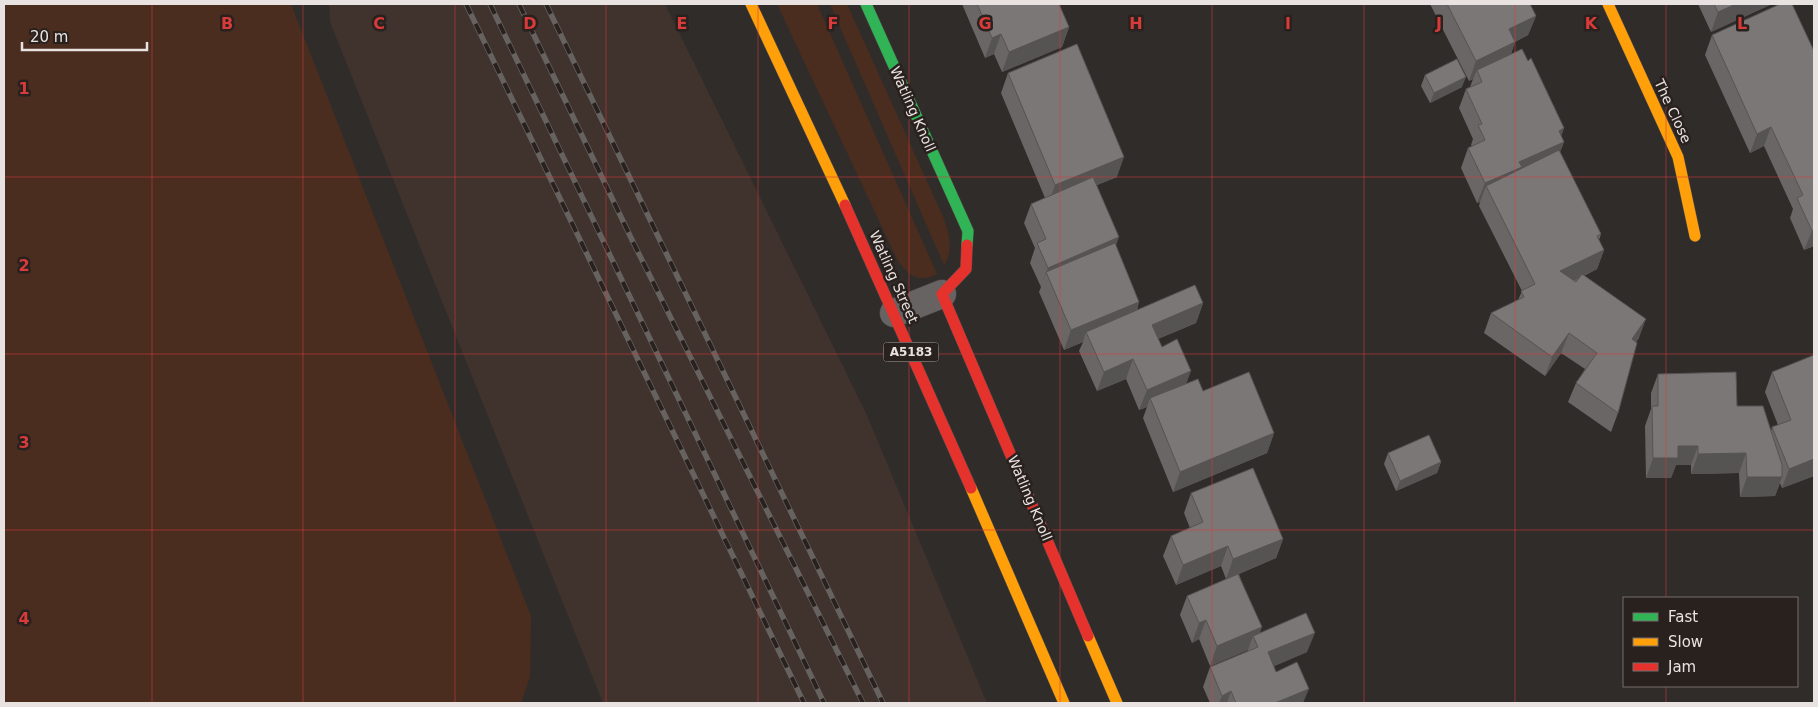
<svg xmlns="http://www.w3.org/2000/svg" width="1818" height="707" font-family="'DejaVu Sans',sans-serif">
<style>
.built{fill:#40322d}
.green{fill:#4b2d20}
.lines{fill:none;stroke-linecap:round;stroke-linejoin:round}
.street-casing{stroke:#4e4a49;stroke-width:29}
.fast-casing{stroke:#4e4a49;stroke-width:12}
.slow-casing{stroke:#4e4a49;stroke-width:12}
.jam-casing{stroke:#4e4a49;stroke-width:12}
.street{stroke:#666362;stroke-width:28}
.fast{stroke:#30b455;stroke-width:11}
.slow{stroke:#ff9f0a;stroke-width:11}
.jam{stroke:#e5322d;stroke-width:11}
.rail-casing{stroke:#656260;stroke-width:5.5}
.rail{stroke:#29211e;stroke-width:4;stroke-dasharray:11;stroke-linecap:butt}
.wall{fill:#6a6665}
.shaded-wall{fill:#565353}
.building{fill:#7b7776;stroke:#565353}
.grid{fill:none;stroke:#d83b3a;stroke-width:1;stroke-opacity:0.55}
.labels{text-anchor:middle;dominant-baseline:central;stroke-width:5;stroke-linejoin:round;paint-order:stroke}
.shield{fill:#29211e;stroke:#afa8a6;stroke-width:1}
.shield-label{font-size:12px;font-weight:bold;fill:#e8e2e0}
.street-label{font-size:14px;fill:#e8e2e0;stroke:#29211e}
.grid-label{font-size:16px;text-anchor:middle;font-weight:bold;fill:#d83b3a;stroke:#29211e;stroke-width:5;stroke-linejoin:round;paint-order:stroke}
</style>
<rect width="100%" height="100%" fill="#302c2a"/>
<path class="built" d="M329,4H665L866,413L987,703H603L330,22Z"/>
<path class="green" d="M4,4H291L531,616L530,677L521,703H4Z
M777,4H817L937,274C920,283 911,277 899,263Z
M830,4H847L944,219C949,235 954,249 944,265Z"/>
<g class="lines">
<g class="street-casing">
<path id="street" d="M894,313L942,294"/>
</g>
<g class="fast-casing">
<path id="fast" d="M866,4L968,231L967,245"/>
</g>
<g class="slow-casing">
<path id="slow" d="M751,4L845,205
M1608,4L1678,157L1695,236
M971,488L1064,703
M1088,636L1117,703"/>
</g>
<g class="jam-casing">
<path id="jam" d="M845,205L971,488
M967,245L966,269L942,294L1088,636"/>
</g>
<use href="#street" class="street"/>
<use href="#fast" class="fast"/>
<use href="#slow" class="slow"/>
<use href="#jam" class="jam"/>
<g class="rail-casing">
<path id="rail" d="M466,4L804,703
M490,4L824,703
M519,4L633,242L863,703
M546,4L883,703"/>
</g>
<use href="#rail" class="rail"/>
</g>
<path class="wall" d="M962,4H1059L1069,27L1062,47L1002,72L994,54L985,58Z
M1430,4H1530L1536,16L1528,35L1515,42L1511,54L1528,61L1564,128L1561,136L1564,142L1560,152L1601,234L1599,240L1604,250L1597,269L1584,276L1639,338L1636,342L1618,413L1611,432L1568,402L1576,383L1585,369L1561,353L1545,376L1484,333L1491,313L1518,300L1522,291L1479,206L1480,202L1477,203L1461,168L1468,148L1472,146L1471,145L1473,139L1459,108L1466,89L1470,87L1473,79L1469,81Z
M1698,4H1772L1711,32Z
M1712,35L1814,51V246L1804,250L1790,218L1793,209L1764,146L1750,153L1705,55Z
M1008,73L1117,177L1097,185L1116,246L1139,302L1137,310L1203,303L1196,323L1158,339L1162,347L1186,383L1203,391L1274,433L1267,453L1173,492L1143,418L1147,407L1139,410L1126,379L1097,391L1079,351L1083,342L1064,350L1039,292L1041,287L1030,263L1035,248L1024,223L1031,204L1045,198L1001,93Z
M1425,75L1462,87L1430,103L1421,86Z
M1772,372L1814,476L1782,488L1780,483L1775,496L1740,497L1739,473L1691,474V465H1676L1671,478H1646L1645,426L1651,409V393L1658,374L1737,406L1771,431L1772,427L1778,425L1765,392Z
M1388,453L1441,462L1437,473L1396,491L1384,464Z
M1191,493L1283,539L1276,558L1239,574L1260,632L1307,652L1274,666L1276,672L1303,703H1210L1203,687L1210,667L1247,652L1248,650L1210,666L1199,639L1192,643L1180,615L1187,596L1226,579L1221,566L1176,585L1163,556L1171,536L1190,528L1184,513Z"/>
<path class="shaded-wall" d="M1736,4H1772L1711,32L1718,12Z
M1536,16L1528,35L1515,42L1508,61L1477,70L1473,79L1469,81L1476,61L1509,29Z
M1069,27L1062,47L1002,72L1009,52Z
M1001,34L994,54L985,58L992,38Z
M1466,77L1462,87L1430,103L1434,93Z
M1771,127L1764,146L1750,153L1757,134Z
M1564,128L1558,144L1564,142L1556,161L1486,186L1480,202L1477,203L1485,183L1519,162L1559,131Z
M1124,157L1117,177L1048,205L1055,185Z
M1814,230V246L1804,250L1812,231Z
M1119,237L1112,257L1046,272L1040,287L1048,268Z
M1604,250L1597,269L1553,291L1560,271Z
M1139,302L1132,322L1086,332L1083,342L1064,350L1071,330Z
M1203,303L1196,323L1145,344L1152,325Z
M1646,319L1639,338L1625,359L1632,339Z
M1569,333L1561,353L1545,376L1552,357Z
M1133,359L1126,379L1097,391L1104,372Z
M1191,371L1184,390L1150,398L1147,407L1139,410L1147,390Z
M1274,433L1267,453L1173,492L1180,472Z
M1678,446H1698L1691,465H1676L1671,478H1646L1653,458Z
M1746,453L1739,473L1691,474L1698,454Z
M1814,459V476L1782,488L1789,469Z
M1441,462L1437,473L1396,491L1400,481Z
M1747,477H1782L1775,496L1740,497Z
M1283,539L1276,558L1226,579L1233,559Z
M1228,546L1221,566L1176,585L1183,565Z
M1206,620L1199,639L1192,643L1199,623Z
M1262,627L1256,644L1253,636L1248,650L1210,666L1217,646Z
M1315,633L1307,652L1261,672L1268,652Z
M1309,689L1303,703H1275Z
M1231,691L1227,703H1219L1222,696Z"/>
<path class="building" d="M977,4H1059L1069,27L1009,52L1001,34L992,38Z
M1447,4H1530L1536,16L1509,29L1515,42L1476,61Z
M1714,4H1736L1718,12Z
M1780,4H1792L1814,51V230L1812,231L1797,198L1803,195L1771,127L1757,134L1712,35Z
M1077,44L1124,157L1055,185L1008,73Z
M1522,49L1528,61L1531,58L1564,128L1559,131L1564,142L1519,162L1522,167L1485,183L1468,148L1485,140L1478,125L1482,124L1466,89L1482,82L1477,70Z
M1457,59L1466,77L1434,93L1425,75Z
M1559,150L1601,234L1597,236L1604,250L1560,271L1576,282L1582,274L1646,319L1632,339L1637,343L1618,413L1576,383L1597,353L1569,333L1552,357L1491,313L1524,297L1521,291L1535,284L1486,186Z
M1093,177L1119,237L1048,268L1037,243L1046,239L1031,204Z
M1115,243L1139,302L1071,330L1046,272Z
M1195,285L1203,303L1152,325L1162,347L1177,339L1191,371L1147,390L1133,359L1104,372L1086,332Z
M1814,355V459L1789,469L1772,427L1791,420L1772,372Z
M1249,372L1274,433L1180,472L1150,398L1198,379L1203,391Z
M1736,372L1737,406H1763L1782,465V477H1747L1746,453L1698,454V446H1678V458H1653L1652,406H1658V374Z
M1429,435L1441,462L1400,481L1388,453Z
M1253,468L1283,539L1233,559L1228,546L1183,565L1171,536L1203,522L1191,493Z
M1238,574L1262,627L1217,646L1206,620L1199,623L1187,596Z
M1306,613L1315,633L1268,652L1276,672L1297,662L1309,689L1275,703H1236L1231,691L1222,696L1210,667L1258,647L1253,636Z"/>
<path class="grid" d="M152,4V703M303,4V703M455,4V703M606,4V703M758,4V703M909,4V703M1060,4V703M1212,4V703M1364,4V703M1515,4V703M1666,4V598M4,177H1814M4,354H1814M4,530H1814M1666,686V703"/>
<g class="labels">
<rect class="shield" x="883.5" y="342.5" width="55" height="19" rx="4"/>
<g class="shield-label">
<text x="911" y="352">A5183</text>
</g>
<g class="street-label">
<text transform="translate(913 109) rotate(66)">Watling Knoll</text>
<text transform="translate(1673 111) rotate(65)">The Close</text>
<text transform="translate(894 277) rotate(66)">Watling Street</text>
<text transform="translate(1030 498) rotate(67)">Watling Knoll</text>
</g>
</g>
<g class="grid-label">
<text x="227" y="29">B</text>
<text x="379" y="29">C</text>
<text x="530" y="29">D</text>
<text x="682" y="29">E</text>
<text x="833" y="29">F</text>
<text x="985" y="29">G</text>
<text x="1136" y="29">H</text>
<text x="1288" y="29">I</text>
<text x="1439" y="29">J</text>
<text x="1591" y="29">K</text>
<text x="1742" y="29">L</text>
<text x="24" y="94">1</text>
<text x="24" y="271">2</text>
<text x="24" y="448">3</text>
<text x="24" y="624">4</text>
</g>
<rect width="1818" height="707" fill="none" stroke="#e8e2e0" stroke-width="10"/>
<rect x="1623" y="597" width="175" height="90" fill="#29211e" stroke="#756e6c"/>
<rect x="1633" y="613" width="25" height="8" fill="#30b455" stroke="#756e6c"/>
<text x="1668" y="622" font-size="15" fill="#e8e2e0">Fast</text>
<rect x="1633" y="638" width="25" height="8" fill="#ff9f0a" stroke="#756e6c"/>
<text x="1668" y="647" font-size="15" fill="#e8e2e0">Slow</text>
<rect x="1633" y="663" width="25" height="8" fill="#e5322d" stroke="#756e6c"/>
<text x="1668" y="672" font-size="15" fill="#e8e2e0">Jam</text>
<path d="M22 42v8h125v-8" fill="none" stroke="#e8e2e0" stroke-width="2.5"/>
<text x="30" y="42" font-size="15" fill="#e8e2e0" stroke="#29211e" stroke-width="4" paint-order="stroke">20 m</text>
</svg>
